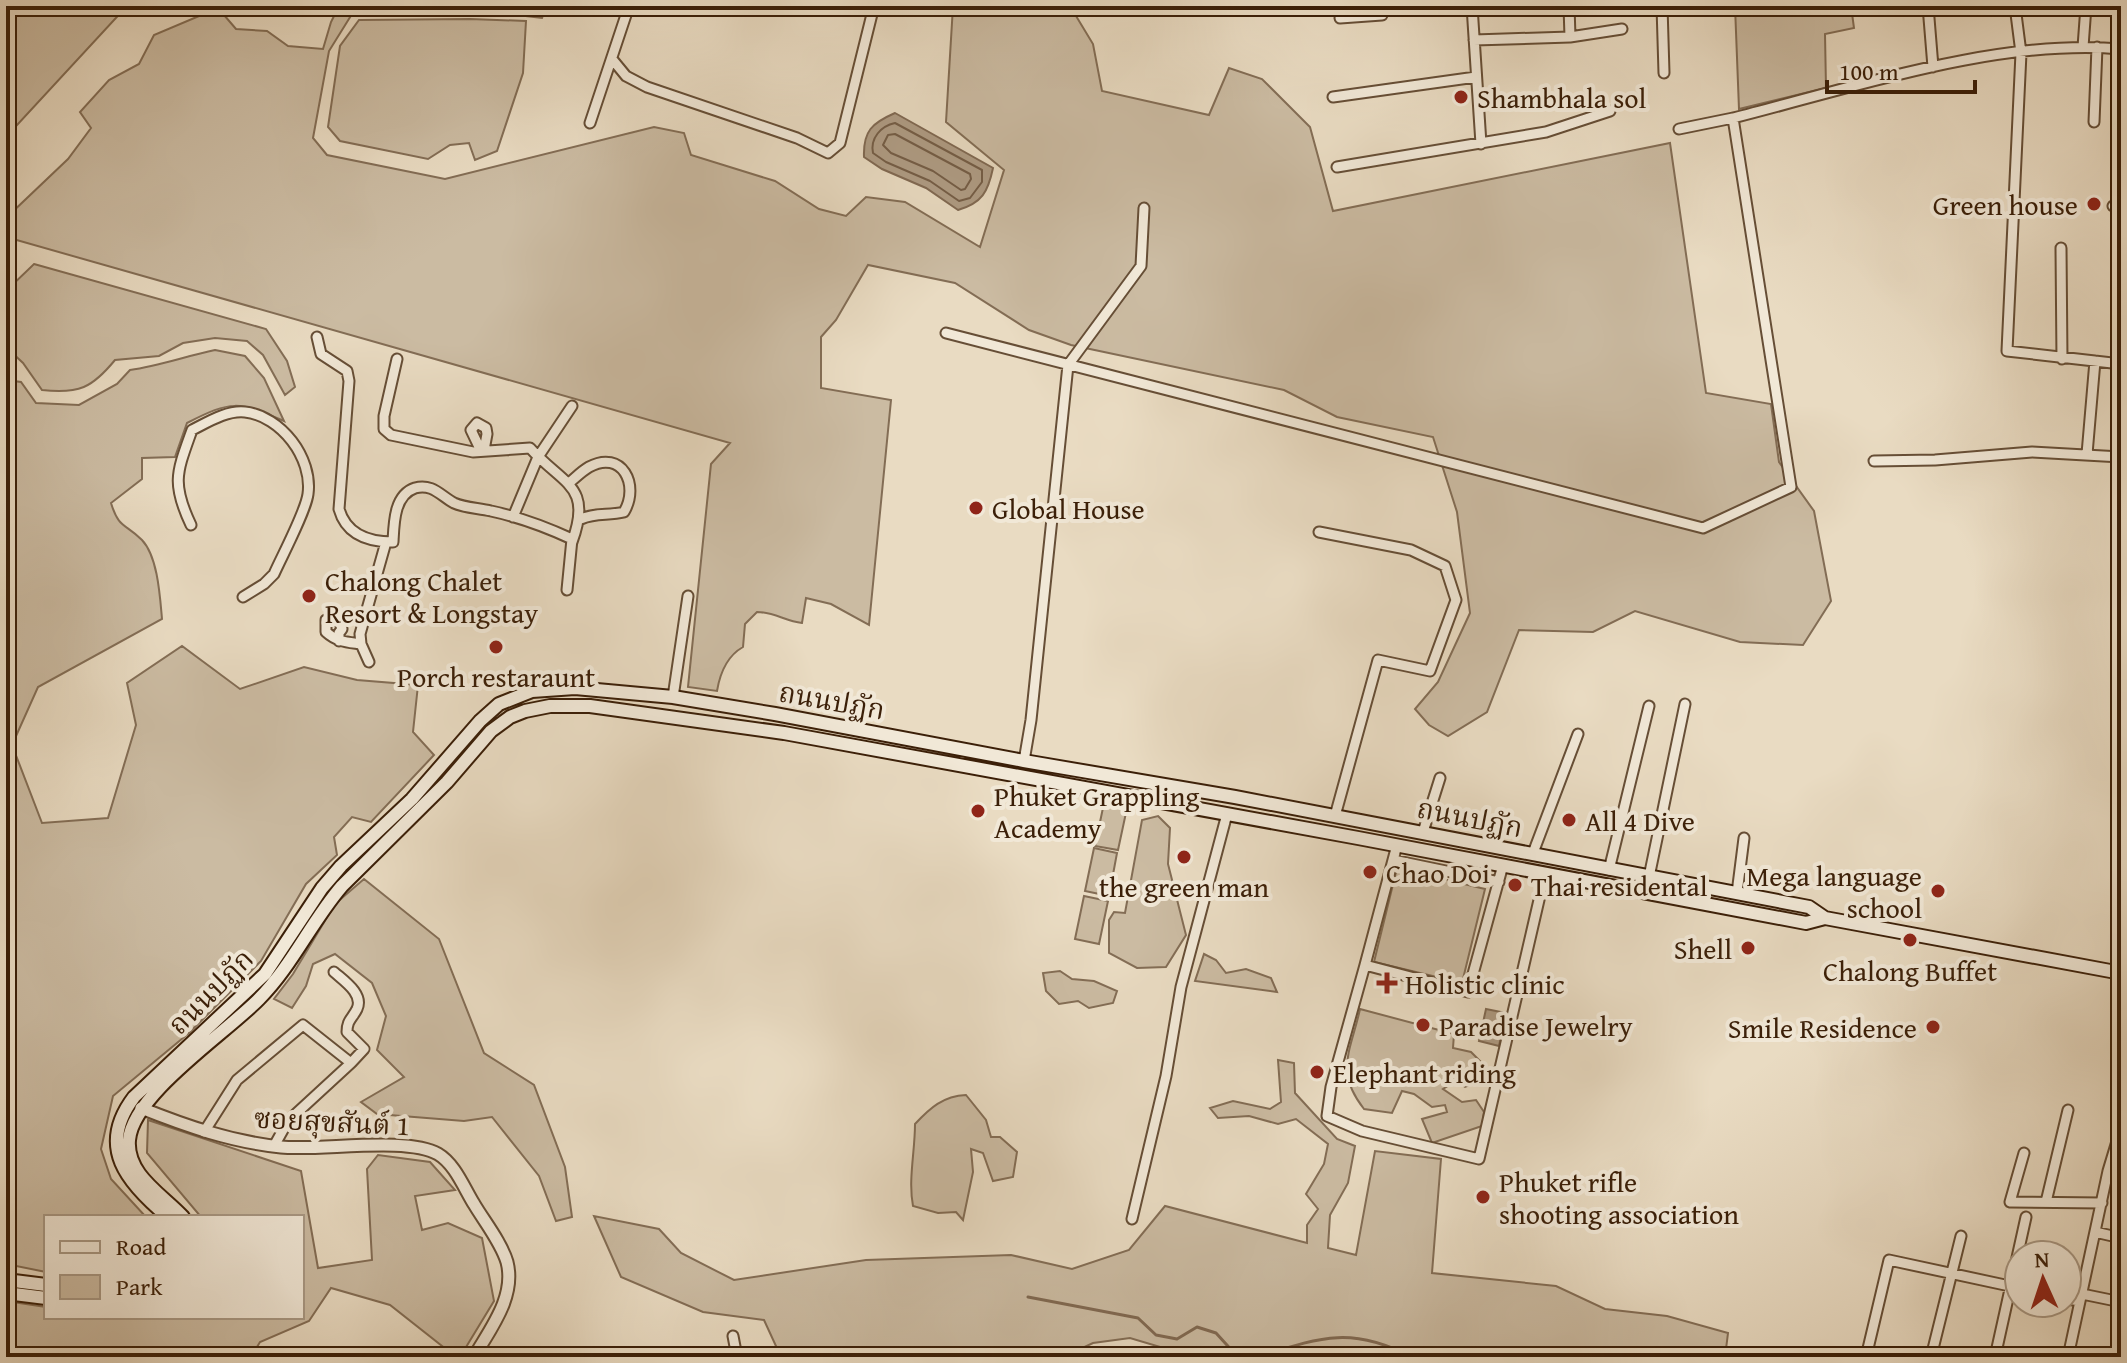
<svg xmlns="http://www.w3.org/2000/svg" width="2127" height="1363" font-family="'Gentium Book Plus','Noto Serif Thai',serif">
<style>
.green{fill:#cbbba2;stroke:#836d55;stroke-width:2}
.water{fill:#ae9b83;stroke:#806952;stroke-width:2}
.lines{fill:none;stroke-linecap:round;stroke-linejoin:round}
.shore{stroke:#745d46;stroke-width:2}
.stream{stroke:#806952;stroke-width:3}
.minor-casing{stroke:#664e36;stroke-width:13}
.tertiary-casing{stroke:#664e36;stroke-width:15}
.secondary-casing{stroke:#3b1f08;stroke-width:16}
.minor{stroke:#f1e8d7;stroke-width:9}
.tertiary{stroke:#f1e8d7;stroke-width:11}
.secondary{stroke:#f1e8d7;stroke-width:12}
.poi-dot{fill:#8f2418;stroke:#f1e8d7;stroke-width:3}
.labels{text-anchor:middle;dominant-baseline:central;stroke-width:8;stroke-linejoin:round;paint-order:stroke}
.poi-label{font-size:28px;fill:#3b1f08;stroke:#f1e8d7;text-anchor:start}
.street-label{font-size:28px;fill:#3b1f08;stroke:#f1e8d7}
</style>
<rect width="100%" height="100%" fill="#e9dbc2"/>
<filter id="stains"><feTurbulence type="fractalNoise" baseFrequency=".0025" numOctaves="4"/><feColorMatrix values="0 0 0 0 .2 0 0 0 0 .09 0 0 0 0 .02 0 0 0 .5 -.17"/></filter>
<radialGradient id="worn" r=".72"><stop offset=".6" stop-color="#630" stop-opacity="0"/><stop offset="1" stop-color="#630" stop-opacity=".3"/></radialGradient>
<path class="green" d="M6,6H127L6,137Z
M339,6H547L542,18L499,13L352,14L329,51L313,138L327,155L445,179L654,127L684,133L691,155L775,181L819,209L846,216L866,197L905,202L980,247L1004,170L946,122L953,6H1070L1093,44L1102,91L1209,115L1229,68L1262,79L1310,127L1333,211L1670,143L1706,393L1771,404L1779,462L1814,511L1831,601L1803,645L1740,642L1635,611L1593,632L1519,630L1487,712L1448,736L1429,725L1415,709L1438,682L1470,613L1457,512L1433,437L1337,417L1284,390L1071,345L1029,330L955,283L868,265L836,320L821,337V388L891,400L869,625L831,604L806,598L802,623C785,621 774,612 757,612L745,624L743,647C727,656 720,673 717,691L688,687L711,464L730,443L6,237V218L68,159L91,128L80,112L109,80L139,64L154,35L218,8L236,29L267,31L288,46L323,49L331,22Z
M1735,6H1851L1854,28L1825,34L1826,88L1739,109Z
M470,19L526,21L523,73L497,151L475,160L469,143L450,145L428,159L340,141L328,127L340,46L359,20Z
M34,264L266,329L287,361L295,387L285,395L263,355L247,341L215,338L183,343L159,356L115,360C92,388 79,394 42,390L23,363L6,347V291Z
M215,350L245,356L264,378L284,421C238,401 232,400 187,423L175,457L142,458V479L111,503C119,529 125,523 142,540C158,557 160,597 162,619L38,687L12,745L42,823L108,818L136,725L127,683L182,646L240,689L304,667L357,680L418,685L413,732L434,755L371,822L352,817L334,837L337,855L306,884L261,961L189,1033L113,1096L101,1149L111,1179L146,1217H46V1272L6,1264V380L21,382L36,403L79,405L117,384L130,370C159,366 186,356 215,350Z
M1104,803L1127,808L1118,850L1095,846Z
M1158,816L1170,828L1168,864L1186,935L1166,967L1137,968L1109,953V920L1114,912L1125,913L1142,820Z
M1094,848L1117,853L1109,896L1085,891Z
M1397,868L1485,889L1462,983L1374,962Z
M364,879L439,939L484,1053L534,1085L565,1167L572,1217L556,1221L539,1176L492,1117L464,1121L377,1114L361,1102L404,1077L377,1050L386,1016L372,983L335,954L313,964L306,986L292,1008L274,999L293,974L335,904Z
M1084,896L1108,901L1099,944L1075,939Z
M1204,954L1216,960L1226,973L1246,969L1271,978L1277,992L1195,981Z
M1060,971L1072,979L1094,981L1117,991L1113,1003L1089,1008L1078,1001L1059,1004L1046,991L1043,973Z
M1360,1009L1454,1034L1453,1048L1471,1052L1486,1067L1483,1080L1465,1087L1456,1081L1443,1089L1462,1102L1476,1100L1484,1112L1482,1126L1432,1143L1422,1119L1447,1112L1445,1105L1432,1107L1414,1094L1402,1091L1392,1113L1364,1109C1334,1071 1351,1051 1360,1009Z
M1278,1060L1294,1063L1295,1093L1337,1139L1355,1146L1348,1183L1330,1215L1328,1248L1356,1255L1375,1151L1441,1159L1432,1273L1556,1286L1605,1309L1667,1316L1728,1333L1725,1357H1213L1187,1355L1130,1338L1093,1343L1063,1357H781L764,1320L703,1312L621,1277L594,1216L659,1229L681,1253L734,1280L866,1260L1011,1255L1072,1269L1129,1250L1165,1206L1307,1243V1225L1318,1209L1306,1194L1324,1164L1328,1144L1296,1119L1278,1124L1249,1116L1218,1118L1210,1108L1233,1101L1270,1109L1281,1102Z
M966,1095L986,1120L991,1137H1000L1017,1152L1013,1177L993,1181L983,1153L971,1149L973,1172L963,1220L956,1212L938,1213L913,1206C908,1180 915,1152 915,1124C930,1108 943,1096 966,1095Z
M148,1120L301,1171L318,1268L372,1260L367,1169L378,1155L430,1162L455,1190L415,1196L422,1230L448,1223L482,1238L494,1301L460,1357H456L390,1305L331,1288L309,1321L260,1342L251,1357H6V1301L46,1307V1317H302V1217H201L147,1153Z"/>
<path class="water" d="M895,113L993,168C988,192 982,203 958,210L926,188L882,169L864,157C863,131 872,123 895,113Z
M1486,1009L1506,1013L1499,1046L1479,1041Z"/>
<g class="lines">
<path class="shore" d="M895,123L982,170V182L970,198L959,201L930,181L886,162L873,153C870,138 881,126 895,123Z
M895,134L970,174L971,179L965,189L961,190L933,171L891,153L883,145L888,135Z"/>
<path class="stream" d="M1028,1297L1138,1318L1156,1335L1177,1339L1197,1327L1216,1333L1236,1355L1252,1357
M1258,1357C1318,1338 1351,1325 1411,1357
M1454,1357C1476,1350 1493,1347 1515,1357"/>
<g class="minor-casing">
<path id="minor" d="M1472,6L1481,144
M1569,6L1570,37
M1662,6L1664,73
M1928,6L1933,67
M2015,6L2021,53L2007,351L2121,364
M1340,18L1382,15V6
M1474,40L1570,37L1622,29
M2083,47L2086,6
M612,59L626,76L647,87L797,138L828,153L840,143L874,6
M1333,97L1476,77
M2094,122L2097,47
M590,123L629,6
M1679,129L1733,118
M1337,167L1546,132L1610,111
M2113,206L2121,209
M2061,248L2062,359
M946,333L1703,528L1791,487L1733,118C1852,88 1998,38 2121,49
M317,337L321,354L347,371L349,381L339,509C346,534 368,542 393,542C394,523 394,495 415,488C432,483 441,496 454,503C465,508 479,508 491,511C519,517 546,527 572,539L567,590
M397,359L384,416V429L391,435L473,452L530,448C563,485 593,485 572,542
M481,451L471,430L477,423L486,428L487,434L484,450
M2087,454L2095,361
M1874,461L1935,460L2032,452L2121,457
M569,483C575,478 582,471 589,467C622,449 640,485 624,512C608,516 596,512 581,519
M513,517L538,457L572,406
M191,525C171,483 177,472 192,430C208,422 227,410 245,412C281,416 313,458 308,494C306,511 282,556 274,574L264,584L243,597
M1319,532L1411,550L1445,566L1456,600L1430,671L1378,660L1335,816
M339,641V633L342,629L339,620L332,618L326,620V632C337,642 347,642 361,644
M369,662L361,644L360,634L386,542
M673,697L688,596
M1024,761L1031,720L1068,365L1141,266L1144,208
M1423,832L1440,778
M1533,853L1578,734
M1393,860L1499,882
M1503,865L1468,992L1365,965L1331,1087L1327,1116L1362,1131L1479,1159L1545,874
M1609,870L1649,706
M1649,877L1685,704
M1737,893L1744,838
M1365,965L1397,845
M334,972C344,981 364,994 357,1009C352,1019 347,1020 347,1032L364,1049L351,1063
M204,1132L237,1080L303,1025L351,1063L288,1121L274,1146
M2024,1153L2010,1202L2102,1203
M2108,1171L2121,1173
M2046,1202L2068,1110
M1132,1219L1166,1076L1181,987L1227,814
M2095,1232L2121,1238
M2082,1294L2121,1302
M2067,1299L2080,1301
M733,1336L737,1357
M2069,1353L2087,1357
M1866,1357L1889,1260L2019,1288
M1931,1357L1961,1236
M1995,1357L2026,1217
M2068,1357L2108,1171L2121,1128"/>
</g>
<g class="tertiary-casing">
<path id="tertiary" d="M141,1108C186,1126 232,1142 281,1147C321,1151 407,1136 438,1154C455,1164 464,1188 474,1204C484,1221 501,1242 507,1262C516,1297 490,1329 474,1357"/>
</g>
<g class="secondary-casing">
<path id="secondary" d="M168,1217C127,1183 96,1147 134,1097L265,974L322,888L341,866L412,799L480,721L499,704L532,691L575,688L673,697L775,714L1024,761L1235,797L1809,907L1825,918L2121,973
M183,1217C163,1195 126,1175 129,1140C133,1094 226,1033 259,999C292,966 311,922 342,886L447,782L491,731L510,717L525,711L550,706H590L784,733L1358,838L1806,923L1825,918
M6,1280L46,1285
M6,1293L46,1298"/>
</g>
<use href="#minor" class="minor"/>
<use href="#tertiary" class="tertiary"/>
<use href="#secondary" class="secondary"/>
</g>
<g class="poi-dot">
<circle cx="1461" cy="97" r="8"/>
<circle cx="2094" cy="204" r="8"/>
<circle cx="976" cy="508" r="8"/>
<circle cx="309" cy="596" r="8"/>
<circle cx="496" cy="647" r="8"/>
<circle cx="978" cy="811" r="8"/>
<circle cx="1569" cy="820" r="8"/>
<circle cx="1184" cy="857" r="8"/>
<circle cx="1370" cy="872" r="8"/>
<circle cx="1515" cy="885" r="8"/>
<circle cx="1938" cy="891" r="8"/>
<circle cx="1910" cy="940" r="8"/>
<circle cx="1748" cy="948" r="8"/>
<path d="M1383 971h8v8h8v8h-8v8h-8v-8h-8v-8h8z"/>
<circle cx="1423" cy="1025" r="8"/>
<circle cx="1933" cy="1027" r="8"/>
<circle cx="1317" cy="1072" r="8"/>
<circle cx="1483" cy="1197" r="8"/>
</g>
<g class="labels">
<g class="poi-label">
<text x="1477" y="97">Shambhala sol</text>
<text x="2078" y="204" text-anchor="end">Green house</text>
<text x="992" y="508">Global House</text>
<text x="325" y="580">Chalong Chalet<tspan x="325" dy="32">Resort &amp; Longstay</tspan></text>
<text x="496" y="676" text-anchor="middle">Porch restaraunt</text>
<text x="994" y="795">Phuket Grappling<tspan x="994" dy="32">Academy</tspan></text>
<text x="1585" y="820">All 4 Dive</text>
<text x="1386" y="872">Chao Doi</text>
<text x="1922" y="875" text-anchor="end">Mega language<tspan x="1922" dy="32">school</tspan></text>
<text x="1531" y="885">Thai residental</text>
<text x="1184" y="886" text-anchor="middle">the green man</text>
<text x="1732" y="948" text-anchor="end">Shell</text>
<text x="1910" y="970" text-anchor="middle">Chalong Buffet</text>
<text x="1405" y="983">Holistic clinic</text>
<text x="1439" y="1025">Paradise Jewelry</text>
<text x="1917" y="1027" text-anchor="end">Smile Residence</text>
<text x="1333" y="1072">Elephant riding</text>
<text x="1499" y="1181">Phuket rifle<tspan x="1499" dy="32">shooting association</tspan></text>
</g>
<g class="street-label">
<text transform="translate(832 700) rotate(10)">ถนนปฏัก</text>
<text transform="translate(1470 817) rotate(11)">ถนนปฏัก</text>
<text transform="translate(210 991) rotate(-45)">ถนนปฏัก</text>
<text transform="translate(332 1121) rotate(3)">ซอยสุขสันต์ 1</text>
</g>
</g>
<rect width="2127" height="1363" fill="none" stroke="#e9dbc2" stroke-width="32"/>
<rect x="8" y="8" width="2111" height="1347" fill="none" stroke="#3b1f08" stroke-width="4"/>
<rect x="16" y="16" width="2095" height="1331" fill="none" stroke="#3b1f08" stroke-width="2"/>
<rect x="44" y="1215" width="260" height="104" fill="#f1e8d7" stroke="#a89884" stroke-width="2"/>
<rect x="60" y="1241" width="40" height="12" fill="#f1e8d7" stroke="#a89884" stroke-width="2"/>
<text x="116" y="1255" font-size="24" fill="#3b1f08">Road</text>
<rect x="60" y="1275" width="40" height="24" fill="#cbbba2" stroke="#a89884" stroke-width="2"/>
<text x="116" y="1295" font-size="24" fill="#3b1f08">Park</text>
<g transform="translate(2043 1279) rotate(357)"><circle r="38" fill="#f1e8d7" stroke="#a89884" stroke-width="2"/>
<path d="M0-6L14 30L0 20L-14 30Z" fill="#8f2418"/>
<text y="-12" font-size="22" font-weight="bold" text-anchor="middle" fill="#3b1f08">N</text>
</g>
<path d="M1827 80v12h148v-12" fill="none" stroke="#3b1f08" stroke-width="4"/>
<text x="1839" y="80" font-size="24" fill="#3b1f08" stroke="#f1e8d7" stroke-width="6" paint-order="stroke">100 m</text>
<rect width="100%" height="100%" filter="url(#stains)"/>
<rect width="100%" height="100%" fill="url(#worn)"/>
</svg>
